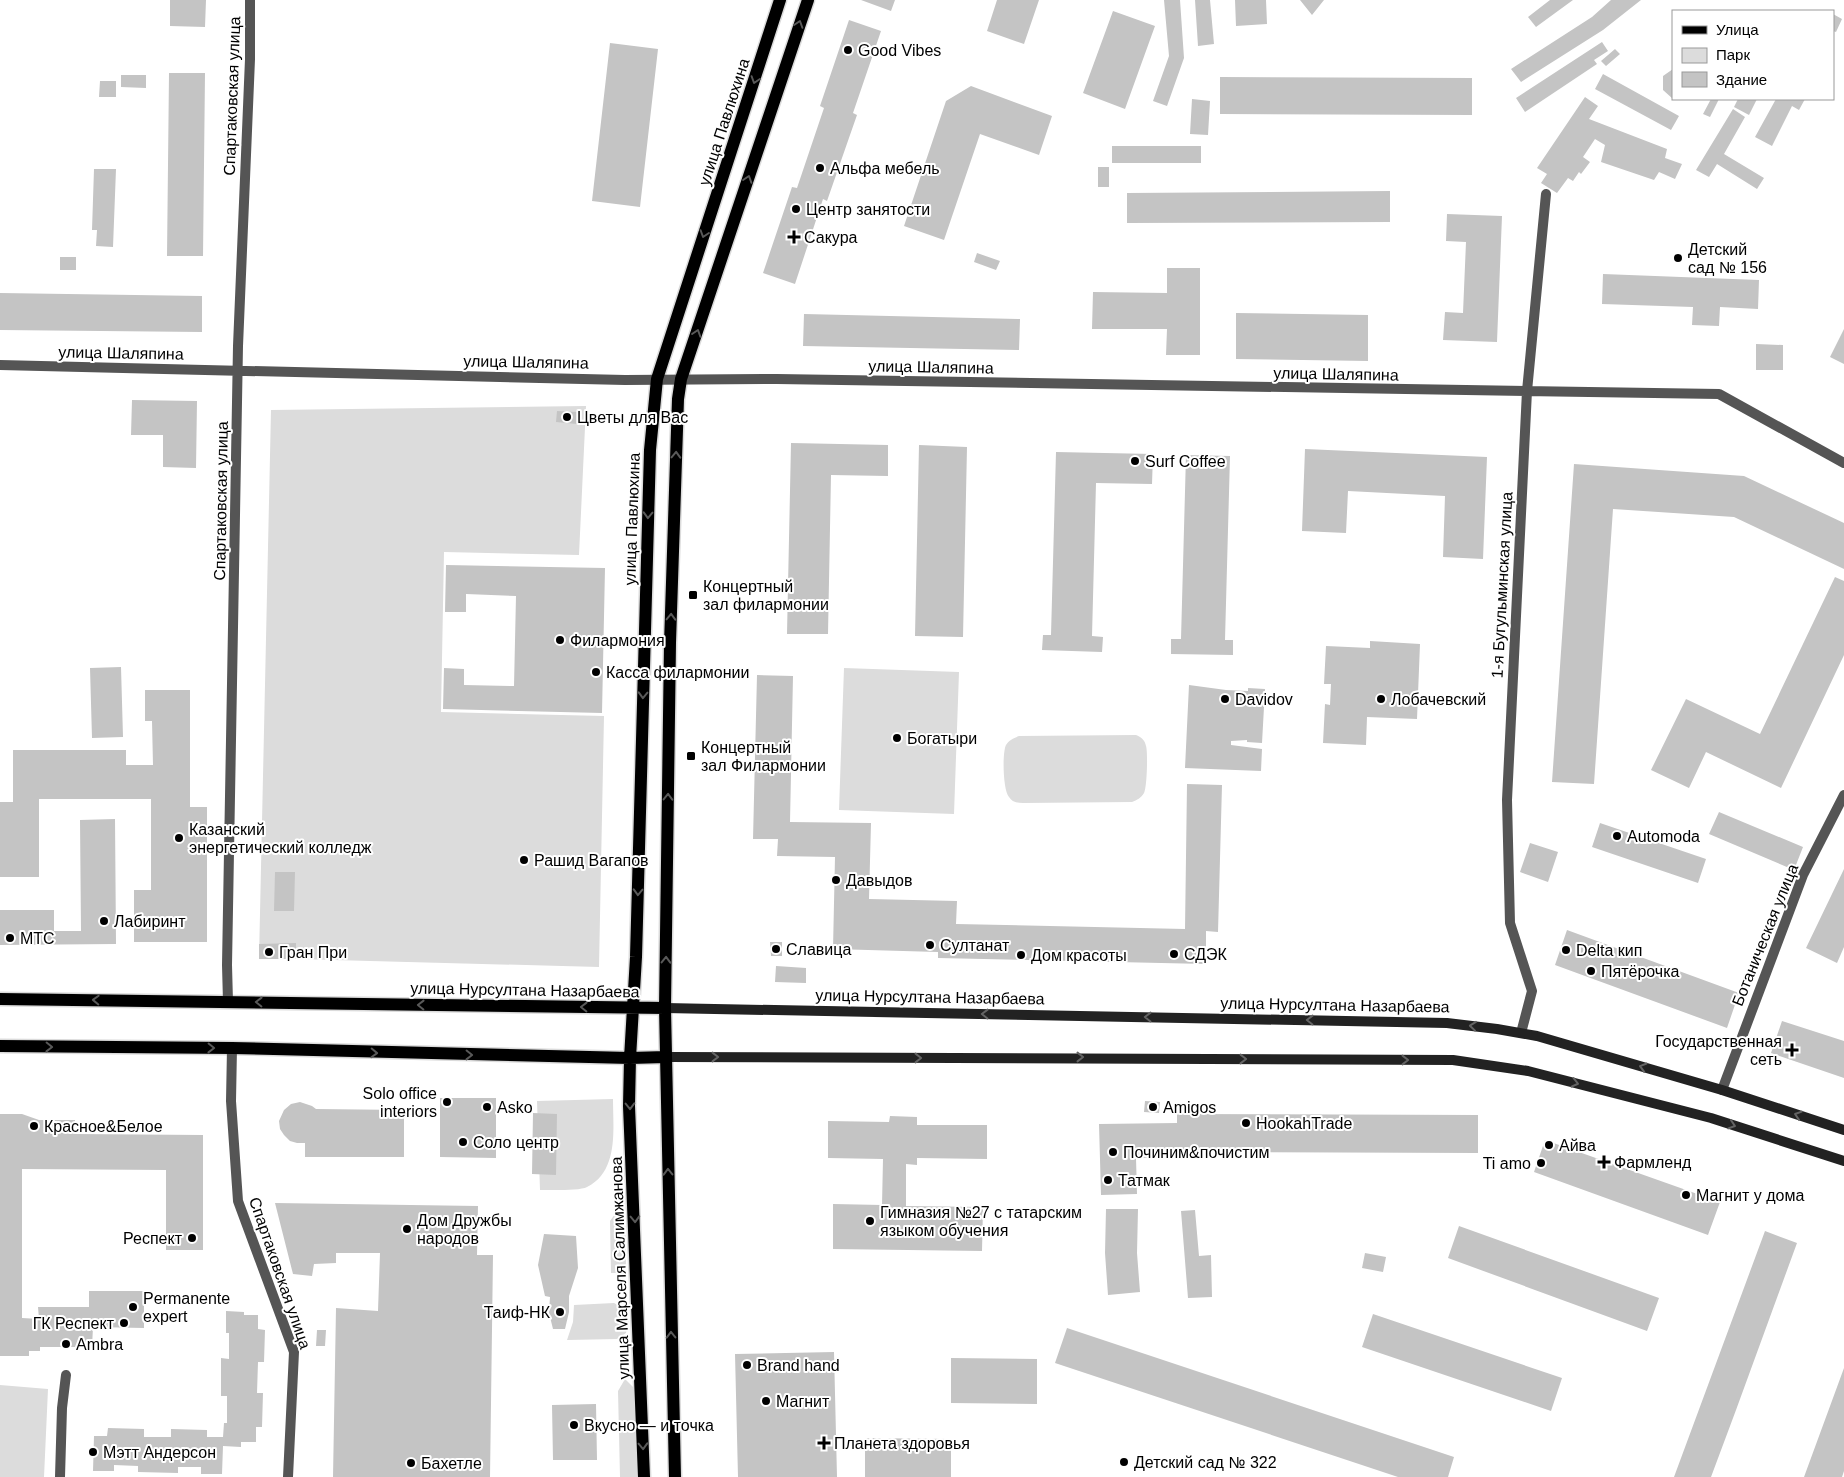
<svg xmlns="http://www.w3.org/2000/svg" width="1844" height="1477" font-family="Arial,sans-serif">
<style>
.green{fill:#dcdcdc}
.building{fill:#c4c4c4}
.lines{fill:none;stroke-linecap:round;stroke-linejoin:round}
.primary-casing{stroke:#dbdbdb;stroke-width:15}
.street{stroke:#555;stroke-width:10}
.secondary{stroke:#222;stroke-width:10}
.primary{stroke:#000;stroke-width:12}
.oneway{stroke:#595959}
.oneway2{stroke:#646464}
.poi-dot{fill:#000;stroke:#fff;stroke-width:2}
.labels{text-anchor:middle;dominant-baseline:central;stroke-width:4;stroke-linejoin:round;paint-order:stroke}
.poi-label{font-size:16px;fill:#000;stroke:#fff;text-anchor:start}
.street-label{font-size:16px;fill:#000;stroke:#fff}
</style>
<rect width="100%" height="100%" fill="#fff"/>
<path class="green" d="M586,406L579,555L444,552L441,712L604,716L599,967L296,959H259L271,410Z
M844,668L959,672L954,814L839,810Z
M1136,735C1141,737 1145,740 1146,746C1148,751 1147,788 1144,793C1141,798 1137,800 1132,802L1023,803C1017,803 1012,802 1009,797C1003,791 1002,753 1006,745C1009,740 1014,738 1019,736Z
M613,1099C613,1129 619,1171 587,1187C580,1191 550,1190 540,1190L537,1101Z
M625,1200L626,1267L620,1273H611L610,1221Z
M614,1303L624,1308L629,1321L626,1333L617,1339L567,1340L573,1322L574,1305Z
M625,1379L633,1387L641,1442L642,1477H620L618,1391Z
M0,1385L48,1389L44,1477H0Z"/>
<path class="building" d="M170,0H206L205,27L170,26Z
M861,0H895L891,11Z
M997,0H1039L1024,44L987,31Z
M1164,0H1180L1184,58L1167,106L1153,101L1169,56Z
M1195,0H1210L1214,44L1198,46Z
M1235,0H1266L1267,24L1236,26Z
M1300,0H1324L1312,15Z
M1550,0H1573L1536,27L1528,17Z
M1611,0H1641L1603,30L1521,82L1511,69L1592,17Z
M1113,11L1155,26L1125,109L1083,93Z
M1833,14L1842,19L1836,32L1833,31Z
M849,20L881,31L853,113L857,115L850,135L827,201L823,199L795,284L763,273L792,187L797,188L824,108L820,106Z
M1602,42L1608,51L1594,60L1597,64L1525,112L1516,98Z
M610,43L658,49L640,207L592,201Z
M1615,49L1620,54L1606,66L1601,61Z
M1673,69V99L1663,90V76Z
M169,73H205L203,256H167Z
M1603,74L1679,116L1671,130L1595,89Z
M121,75H146V88L121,87Z
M1220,77L1472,78V115L1220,114Z
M100,81H116V97H99Z
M971,86L1052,116L1039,155L980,134L944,240L904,226L946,101Z
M1585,97L1598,106L1589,119L1667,149L1665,158L1682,164L1675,179L1659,172L1654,180L1601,162L1605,145L1595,139L1583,157L1590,162L1581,174L1579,172L1573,181L1568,178L1557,193L1541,183L1547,174L1537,168Z
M1192,99L1210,101L1208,135L1190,134Z
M1711,99H1719L1710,117L1703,114Z
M1738,99H1757L1749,115L1734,107Z
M1776,99H1805L1799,110L1792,106L1772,146L1755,137Z
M1733,109L1745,117L1724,154L1764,178L1757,189L1717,164L1709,177L1696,170Z
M1112,146H1201V163H1112Z
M1098,167H1109V187H1098Z
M94,169H116L113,247L96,246L97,230H92Z
M1390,191V222L1127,223V193Z
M1447,214L1502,216L1497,342L1443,340L1445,312L1463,313L1466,242L1446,241Z
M977,253L1000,261L996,270L974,262Z
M60,257H76V270H60Z
M1167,268H1200V355H1166L1167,329H1092L1093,292L1167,293Z
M1603,274L1759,280L1758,309L1720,307L1719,326L1692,325L1693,307L1602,304Z
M0,293L202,296V332L0,330Z
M1236,313L1368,315V361L1236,359Z
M804,314L1020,319L1019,350L803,346Z
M1844,329V364L1830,357Z
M1756,344L1783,345V370H1756Z
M132,400L197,401L196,468L163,467V435H131Z
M557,411L578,412L577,424L556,422Z
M791,443L888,445V476L831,475L828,634H787Z
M919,445L967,447L963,637L915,636Z
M1305,449L1487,457L1483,559L1443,557L1445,496L1348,491L1346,533L1302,531Z
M1056,452L1153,454L1152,484L1096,483L1092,636L1103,637L1102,652L1042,650L1043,635H1051Z
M1186,455L1230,456L1225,640H1233V655L1171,654V639H1181Z
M1574,464L1744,476L1844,523V569L1734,517L1613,509L1594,784L1552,782Z
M446,565L605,568L602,713L443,709L444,668L464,669V685L514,686L516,596L466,594V612H445Z
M1835,577L1844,581V655L1781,788L1706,752L1689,788L1651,770L1686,699L1760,734Z
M1370,641L1420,644L1417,719L1367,717L1366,745L1323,743L1325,704L1330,705L1331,684H1324L1326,646L1370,648Z
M121,667L123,737L92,738L90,668Z
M757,675L793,676L790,822L871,823L869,899L957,901L956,924L1185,929L1187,784L1222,785L1218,932L1206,931V964L938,958V952L833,949L835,857L777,856L778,839H753Z
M1189,685L1226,690L1248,691V688L1265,689L1262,743L1247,742V740L1231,741V745L1262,749L1261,771L1185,768Z
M145,690H190V807H207V942H134V890H151V799H39V877H0V802H13V750H126V765H153L152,721H145Z
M1719,812L1803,847L1794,870L1709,834Z
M115,819L116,944L0,945V910H54V931H81L80,820Z
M1600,823L1706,859L1698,883L1592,847Z
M1530,843L1558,852L1548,882L1520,872Z
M1844,869V947L1837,963L1806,948Z
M275,872H295L294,911H274Z
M1567,930L1739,993L1727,1028L1555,965Z
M770,942H782V956H771Z
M296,943V959H259V944Z
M776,966L806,968V983L775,982Z
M1782,1021L1844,1041V1078L1771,1053Z
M440,1098H496V1158L440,1157Z
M1145,1101L1160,1102L1159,1113L1144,1112Z
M300,1102L312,1106L316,1109L404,1110V1157H305V1143H297L290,1141L284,1135L280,1129L279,1121L284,1110L291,1104Z
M533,1113L557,1114L556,1175L532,1174Z
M0,1114H22L39,1120H75V1134L203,1135V1250H166V1170L22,1169V1318L39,1319L38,1307H89V1291H144V1328L93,1327L92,1347H40V1351H29V1356H0Z
M1177,1114L1478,1115V1153L1178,1152V1157L1136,1158L1137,1194L1101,1195L1099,1124L1177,1123Z
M890,1116L917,1117V1125H987V1159L917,1158V1165L906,1164V1206L983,1207L982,1251L833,1249V1204L882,1205L883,1159L828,1158V1121L889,1122Z
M1545,1140L1720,1202L1708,1235L1534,1172Z
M275,1203L478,1206L477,1255H493L490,1477H333L336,1308L378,1311L380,1253H336V1263L314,1264L312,1276L293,1274Z
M1106,1209H1138L1137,1253L1140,1292L1108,1295L1105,1253Z
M1195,1210L1199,1256L1211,1255L1212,1297L1188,1298L1181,1211Z
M1459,1226L1659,1298L1647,1331L1448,1258Z
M1765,1231L1797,1243L1736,1410L1711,1477H1674Z
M544,1234L576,1236L578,1268L569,1296V1312L565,1329H553L549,1313L550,1297L545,1296L538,1265Z
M1365,1253L1386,1257L1383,1272L1362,1268Z
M226,1311L244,1312V1315H258V1329L265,1330L264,1362H258L257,1393H263L262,1427H256V1442H241V1447L223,1446L222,1474H201V1467H178V1473L138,1472V1466L114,1465V1471H93L94,1436H107L108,1428L144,1429V1437H171V1429L207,1430V1437H223L224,1423H227V1396H221V1358L229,1359V1333H226Z
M1373,1314L1562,1378L1551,1411L1362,1347Z
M1067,1328L1454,1457L1448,1477H1398L1055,1363Z
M317,1330H326L325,1346H316Z
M834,1352L837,1477H738L735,1354Z
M951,1358L1037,1359V1404L951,1403Z
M1844,1368V1471L1842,1477H1804Z
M596,1404L597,1460H553L552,1405Z
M865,1438L951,1439V1477H865Z"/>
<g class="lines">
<g class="primary-casing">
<path id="primary" d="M0,999L665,1008
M0,1046L232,1048L630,1058L666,1057
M644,1477L629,1106L630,1058L636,957L650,450L657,379L780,0
M675,1477L665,1008L670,643L678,399L681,379L808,0"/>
</g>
<path class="street" d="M0,365L625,380L777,379L1719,394L1844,463
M228,1002L227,965L238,346L250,59V0
M1521,1033L1532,991L1510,923L1507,800L1527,391L1546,194
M232,1048L231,1101L238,1201L294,1352L288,1477
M1722,1090L1803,875L1844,795
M60,1477L62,1408L66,1375"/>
<path class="secondary" d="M665,1008L1447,1023L1497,1029L1537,1036L1722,1090L1844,1130
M666,1057L1453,1060L1528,1071L1711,1118L1844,1161"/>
<use href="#primary" class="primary"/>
</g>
<defs><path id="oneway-chevron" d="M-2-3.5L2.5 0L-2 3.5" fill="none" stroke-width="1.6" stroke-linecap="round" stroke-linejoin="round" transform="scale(1.25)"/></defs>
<g class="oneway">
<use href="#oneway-chevron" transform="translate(799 24) rotate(-72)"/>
<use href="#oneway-chevron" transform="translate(755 80) rotate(108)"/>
<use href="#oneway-chevron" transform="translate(748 179) rotate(-72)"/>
<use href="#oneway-chevron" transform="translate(704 234) rotate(108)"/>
<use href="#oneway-chevron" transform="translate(697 333) rotate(-72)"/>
<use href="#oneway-chevron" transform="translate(676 455) rotate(-88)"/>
<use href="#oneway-chevron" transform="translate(648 515) rotate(92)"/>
<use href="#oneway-chevron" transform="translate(671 617) rotate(-88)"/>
<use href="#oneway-chevron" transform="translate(643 695) rotate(92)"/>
<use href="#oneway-chevron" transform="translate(668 797) rotate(-89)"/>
<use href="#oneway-chevron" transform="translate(638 892) rotate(92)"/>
<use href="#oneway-chevron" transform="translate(666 960) rotate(-89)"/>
<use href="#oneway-chevron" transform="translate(96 1000) rotate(-178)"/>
<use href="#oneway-chevron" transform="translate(259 1002) rotate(-179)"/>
<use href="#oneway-chevron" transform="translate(421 1005) rotate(-179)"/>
<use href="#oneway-chevron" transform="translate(584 1007) rotate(-179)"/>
<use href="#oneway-chevron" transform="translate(49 1047) rotate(1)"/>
<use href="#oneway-chevron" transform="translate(211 1048) rotate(1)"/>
<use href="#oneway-chevron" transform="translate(374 1053) rotate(2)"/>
<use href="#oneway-chevron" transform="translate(469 1055) rotate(1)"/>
<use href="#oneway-chevron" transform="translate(630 1106) rotate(89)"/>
<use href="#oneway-chevron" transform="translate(668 1172) rotate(-91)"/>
<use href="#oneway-chevron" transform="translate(635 1219) rotate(88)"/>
<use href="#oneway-chevron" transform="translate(671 1335) rotate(-91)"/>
<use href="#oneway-chevron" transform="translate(643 1446) rotate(88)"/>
</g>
<g class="oneway2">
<use href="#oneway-chevron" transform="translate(985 1014) rotate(-179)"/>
<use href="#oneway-chevron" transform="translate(1148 1017) rotate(-179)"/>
<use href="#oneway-chevron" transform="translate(1310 1020) rotate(-179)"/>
<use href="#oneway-chevron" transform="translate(1473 1026) rotate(-174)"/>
<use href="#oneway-chevron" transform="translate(715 1057)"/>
<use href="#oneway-chevron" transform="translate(1080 1057)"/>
<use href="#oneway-chevron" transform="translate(918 1058)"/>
<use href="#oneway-chevron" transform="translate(1243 1059)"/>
<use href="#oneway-chevron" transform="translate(1405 1060)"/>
<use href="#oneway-chevron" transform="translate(1643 1067) rotate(-164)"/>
<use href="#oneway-chevron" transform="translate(1575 1083) rotate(14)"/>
<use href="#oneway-chevron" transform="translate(1798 1115) rotate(-162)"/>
<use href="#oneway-chevron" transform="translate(1732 1125) rotate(18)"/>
</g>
<g class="poi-dot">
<circle cx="848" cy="50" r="5"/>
<circle cx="820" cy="168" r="5"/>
<circle cx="796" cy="209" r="5"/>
<path d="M791.5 229.5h5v5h5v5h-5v5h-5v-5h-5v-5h5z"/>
<circle cx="1678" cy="258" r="5"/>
<circle cx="567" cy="417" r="5"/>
<circle cx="1135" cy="461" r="5"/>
<rect x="688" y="590" width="10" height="10" rx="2.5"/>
<circle cx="560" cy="640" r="5"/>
<circle cx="596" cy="672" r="5"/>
<circle cx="1225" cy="699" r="5"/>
<circle cx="1381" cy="699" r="5"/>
<circle cx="897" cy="738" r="5"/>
<rect x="686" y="751" width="10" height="10" rx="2.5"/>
<circle cx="1617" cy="836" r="5"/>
<circle cx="179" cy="838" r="5"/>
<circle cx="524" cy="860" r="5"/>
<circle cx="836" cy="880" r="5"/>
<circle cx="104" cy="921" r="5"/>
<circle cx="10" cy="938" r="5"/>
<circle cx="930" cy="945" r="5"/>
<circle cx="776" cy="949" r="5"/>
<circle cx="1566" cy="950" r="5"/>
<circle cx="269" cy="952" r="5"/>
<circle cx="1174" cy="954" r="5"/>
<circle cx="1021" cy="955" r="5"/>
<circle cx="1591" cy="971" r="5"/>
<path d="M1789.5 1042.5h5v5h5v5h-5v5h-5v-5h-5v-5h5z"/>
<circle cx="447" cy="1102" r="5"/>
<circle cx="487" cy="1107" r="5"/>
<circle cx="1153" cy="1107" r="5"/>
<circle cx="1246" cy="1123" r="5"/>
<circle cx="34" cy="1126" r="5"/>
<circle cx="463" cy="1142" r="5"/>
<circle cx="1549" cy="1145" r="5"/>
<circle cx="1113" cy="1152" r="5"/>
<path d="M1601.5 1154.5h5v5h5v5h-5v5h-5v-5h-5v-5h5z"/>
<circle cx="1541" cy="1163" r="5"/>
<circle cx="1108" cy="1180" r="5"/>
<circle cx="1686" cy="1195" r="5"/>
<circle cx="870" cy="1221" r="5"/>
<circle cx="407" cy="1229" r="5"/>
<circle cx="192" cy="1238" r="5"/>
<circle cx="133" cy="1307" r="5"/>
<circle cx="560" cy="1312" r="5"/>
<circle cx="124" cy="1323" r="5"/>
<circle cx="66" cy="1344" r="5"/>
<circle cx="747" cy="1365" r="5"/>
<circle cx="766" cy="1401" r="5"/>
<circle cx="574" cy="1425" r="5"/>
<path d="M821.5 1435.5h5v5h5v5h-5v5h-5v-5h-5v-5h5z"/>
<circle cx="93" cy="1452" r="5"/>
<circle cx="1124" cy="1462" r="5"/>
<circle cx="411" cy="1463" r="5"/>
</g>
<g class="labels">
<g class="poi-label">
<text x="858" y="50">Good Vibes</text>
<text x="830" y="168">Альфа мебель</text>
<text x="806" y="209">Центр занятости</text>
<text x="804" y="237">Сакура</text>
<text x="1688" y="249">Детский<tspan x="1688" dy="18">сад № 156</tspan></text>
<text x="577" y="417">Цветы для Вас</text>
<text x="1145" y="461">Surf Coffee</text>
<text x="703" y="586">Концертный<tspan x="703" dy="18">зал филармонии</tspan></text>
<text x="570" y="640">Филармония</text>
<text x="606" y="672">Касса филармонии</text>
<text x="1235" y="699">Davidov</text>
<text x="1391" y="699">Лобачевский</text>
<text x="907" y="738">Богатыри</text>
<text x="701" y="747">Концертный<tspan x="701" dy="18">зал Филармонии</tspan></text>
<text x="189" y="829">Казанский<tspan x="189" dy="18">энергетический колледж</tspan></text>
<text x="1627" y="836">Automoda</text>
<text x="534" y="860">Рашид Вагапов</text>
<text x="846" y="880">Давыдов</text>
<text x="114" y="921">Лабиринт</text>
<text x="20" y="938">МТС</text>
<text x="940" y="945">Султанат</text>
<text x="786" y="949">Славица</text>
<text x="1576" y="950">Delta кип</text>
<text x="279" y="952">Гран При</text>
<text x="1184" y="954">СДЭК</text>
<text x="1031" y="955">Дом красоты</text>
<text x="1601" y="971">Пятёрочка</text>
<text x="1782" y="1041" text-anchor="end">Государственная<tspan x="1782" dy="18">сеть</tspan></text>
<text x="437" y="1093" text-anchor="end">Solo office<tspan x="437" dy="18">interiors</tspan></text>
<text x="497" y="1107">Asko</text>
<text x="1163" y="1107">Amigos</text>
<text x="1256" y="1123">HookahTrade</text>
<text x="44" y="1126">Красное&amp;Белое</text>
<text x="473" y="1142">Соло центр</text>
<text x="1559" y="1145">Айва</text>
<text x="1123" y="1152">Починим&amp;почистим</text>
<text x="1614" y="1162">Фармленд</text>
<text x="1531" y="1163" text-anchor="end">Ti amo</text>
<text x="1118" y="1180">Татмак</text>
<text x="1696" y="1195">Магнит у дома</text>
<text x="880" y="1212">Гимназия №27 с татарским<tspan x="880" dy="18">языком обучения</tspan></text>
<text x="417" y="1220">Дом Дружбы<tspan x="417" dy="18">народов</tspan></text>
<text x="182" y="1238" text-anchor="end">Респект</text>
<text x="143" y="1298">Permanente<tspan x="143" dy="18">expert</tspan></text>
<text x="550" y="1312" text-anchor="end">Таиф-НК</text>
<text x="114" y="1323" text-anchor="end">ГК Респект</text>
<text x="76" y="1344">Ambra</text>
<text x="757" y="1365">Brand hand</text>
<text x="776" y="1401">Магнит</text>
<text x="584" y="1425">Вкусно — и точка</text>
<text x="834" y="1443">Планета здоровья</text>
<text x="103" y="1452">Мэтт Андерсон</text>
<text x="1134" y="1462">Детский сад № 322</text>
<text x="421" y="1463">Бахетле</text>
</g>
<g class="street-label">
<text transform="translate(232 96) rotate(-88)">Спартаковская улица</text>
<text transform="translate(724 122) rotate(-72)">улица Павлюхина</text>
<text transform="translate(121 353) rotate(1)">улица Шаляпина</text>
<text transform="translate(526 362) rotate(1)">улица Шаляпина</text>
<text transform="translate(931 367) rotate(1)">улица Шаляпина</text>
<text transform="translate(1336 374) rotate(1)">улица Шаляпина</text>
<text transform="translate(221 501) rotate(-89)">Спартаковская улица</text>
<text transform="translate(632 519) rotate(-88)">улица Павлюхина</text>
<text transform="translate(1502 585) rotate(-87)">1-я Бугульминская улица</text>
<text transform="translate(1765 935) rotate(-68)">Ботаническая улица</text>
<text transform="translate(525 990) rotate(1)">улица Нурсултана Назарбаева</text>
<text transform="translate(930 997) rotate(1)">улица Нурсултана Назарбаева</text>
<text transform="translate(1335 1005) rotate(1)">улица Нурсултана Назарбаева</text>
<text transform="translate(620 1268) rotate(-92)">улица Марселя Салимжанова</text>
<text transform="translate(280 1273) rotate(71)">Спартаковская улица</text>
</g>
</g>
<rect x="1672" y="10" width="162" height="90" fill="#ffffff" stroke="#999999"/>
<rect x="1682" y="26" width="25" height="8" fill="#000000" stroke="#999999"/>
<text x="1716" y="35" font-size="15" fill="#000000">Улица</text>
<rect x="1682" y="48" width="25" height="15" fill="#dcdcdc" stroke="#999999"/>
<text x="1716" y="60" font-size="15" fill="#000000">Парк</text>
<rect x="1682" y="72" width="25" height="15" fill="#c4c4c4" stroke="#999999"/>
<text x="1716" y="85" font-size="15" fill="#000000">Здание</text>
</svg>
